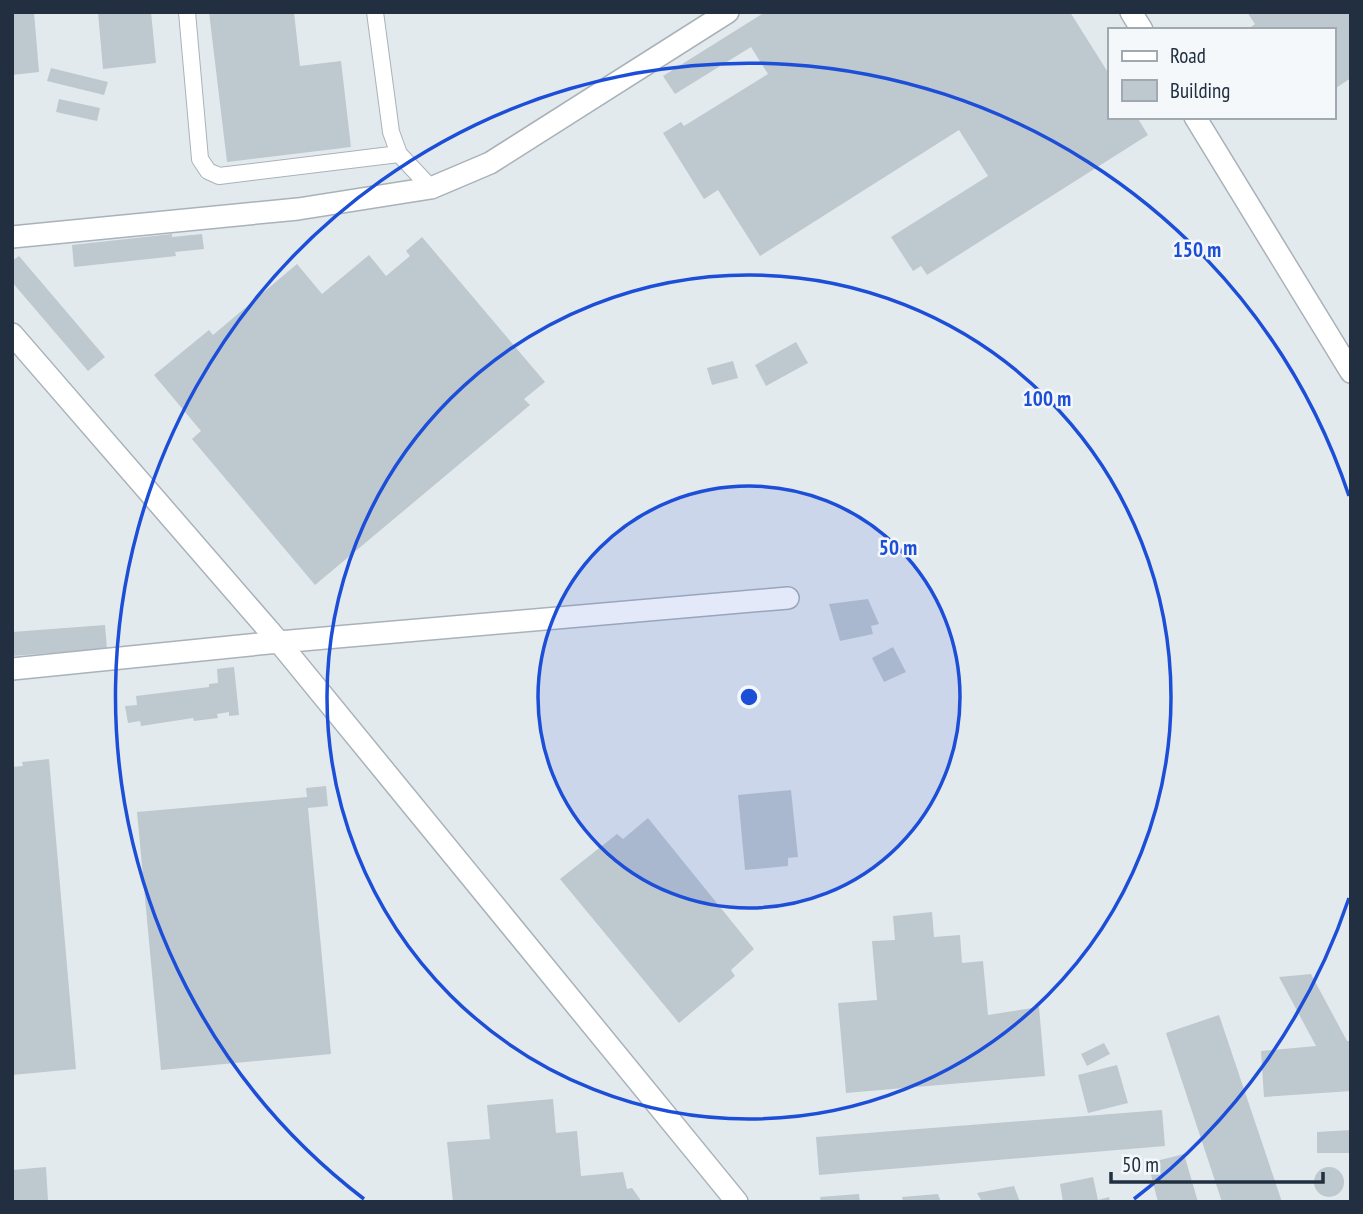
<svg xmlns="http://www.w3.org/2000/svg" width="1363" height="1214" font-family="'PT Sans Narrow',sans-serif">
<style>
.building{fill:#bec8cf}
.lines{fill:none;stroke-linecap:round;stroke-linejoin:round}
.lane-casing{stroke:#a9b2ba;stroke-width:18}
.street-casing{stroke:#a9b2ba;stroke-width:24}
.lane{stroke:#fff;stroke-width:16}
.street{stroke:#fff;stroke-width:21}
.ring{fill:none;stroke:#1d4ed8;stroke-width:3.5}
.centre{fill:#1d4ed8;stroke:#f4f8fa;stroke-width:3.5}
.ring-label{font-size:21px;text-anchor:middle;font-weight:bold;fill:#1d4ed8;stroke:#f4f8fa;stroke-width:5;stroke-linejoin:round;paint-order:stroke}
</style>
<rect width="100%" height="100%" fill="#e3eaee"/>
<path class="building" d="M12,12H34L39,72L12,75Z
M98,12H151L156,63L103,69Z
M209,12H294L300,66L341,61L351,147L227,162Z
M765,12H1070L1109,74V117H1137L1148,135L927,275L921,266L913,271L891,237L988,176L959,130L760,256L718,190L704,199L663,133L681,122L684,126L768,74L751,47L675,94L663,76Z
M1247,12H1351V78L1333,90V30H1247L1255,24Z
M51,68L108,82L104,95L47,81Z
M59,99L100,108L97,121L56,112Z
M172,234V237L202,234L204,249L175,252L176,256L74,267L72,245Z
M422,237L545,382L524,399L530,405L315,585L192,439L201,431L154,375L209,330L213,335L297,264L322,294L369,255L386,276L410,256L406,251Z
M19,256L105,357L88,371L12,282V261Z
M796,342L808,363L766,386L755,365Z
M733,361L738,378L712,385L707,368Z
M868,599L879,624L871,626L873,634L840,641L829,604Z
M105,625L107,649L12,656V632Z
M893,647L906,672L884,682L872,658Z
M234,667L239,715L229,716V712L217,714L218,718L194,721L193,718L141,726L140,721L128,723L125,706L137,705L136,696L209,687V684L218,683L217,669Z
M49,759L76,1069L12,1075V767L23,766L22,762Z
M326,786L328,806L308,808L331,1054L161,1070L137,812L307,797L306,788Z
M791,790L798,857L788,858V866L745,870L738,795Z
M648,818L754,949L731,970L735,976L679,1023L560,879L617,834L623,839Z
M932,912L934,937L960,935L962,963L983,961L988,1015L1039,1007L1045,1076L846,1093L838,1003L877,1000L872,941L895,940L893,916Z
M1311,974L1347,1041H1351V1091L1264,1097L1261,1051L1316,1046L1279,977Z
M1219,1015L1282,1202H1222L1166,1033Z
M1104,1043L1110,1054L1087,1066L1081,1054Z
M1117,1065L1128,1103L1088,1113L1078,1075Z
M553,1099L556,1133L577,1131L581,1176L623,1172L627,1189L632,1188L642,1202H453L447,1142L490,1139L487,1105Z
M1162,1110L1165,1146L819,1175L816,1137Z
M1351,1130V1153H1317V1132Z
M1184,1154L1198,1202H1158L1148,1163Z
M46,1167L48,1201L12,1202V1170Z
M1314 1182a15 15 0 1 1 30 0a15 15 0 1 1-30 0Z
M1093,1177L1098,1200L1109,1197L1110,1202H1063L1060,1184Z
M1014,1186L1020,1202H982L977,1193Z
M859,1194L860,1202H821L820,1197Z
M938,1194L941,1202H903L902,1197Z"/>
<g class="lines">
<g class="lane-casing">
<path id="lane" d="M187,12L200,159L208,171L219,176L399,154
M375,12L391,132L399,154L431,188"/>
</g>
<g class="street-casing">
<path id="street" d="M1131,12L1142,30
M1195,117L1351,372
M12,237L298,209L431,188L490,163L728,12
M12,334L279,642L737,1202
M12,669L279,642L788,598"/>
</g>
<use href="#lane" class="lane"/>
<use href="#street" class="street"/>
</g>
<circle cx="749" cy="697" r="211" fill="#1d4ed8" fill-opacity=".12"/>
<g class="ring">
<circle cx="749" cy="697" r="211"/>
<circle cx="749" cy="697" r="422"/>
<path d="M1349 898A633 633 0 0 1 1134 1199M364 1199A633 633 0 1 1 1349 496"/>
</g>
<circle cx="749" cy="697" r="10" class="centre"/>
<g class="ring-label">
<text x="1197" y="257">150 m</text>
<text x="1047" y="406">100 m</text>
<text x="898" y="555">50 m</text>
</g>
<rect width="1363" height="1214" fill="none" stroke="#212f41" stroke-width="28"/>
<rect x="1108" y="28" width="228" height="91" fill="#f4f8fa" stroke="#a0a8b0" stroke-width="2"/>
<rect x="1122" y="51" width="35" height="10" fill="#ffffff" stroke="#a0a8b0" stroke-width="2"/>
<text x="1170" y="63" font-size="21" fill="#212f41">Road</text>
<rect x="1122" y="80" width="35" height="21" fill="#bec8cf" stroke="#a0a8b0" stroke-width="2"/>
<text x="1170" y="98" font-size="21" fill="#212f41">Building</text>
<path d="M1111 1172v10h212v-10" fill="none" stroke="#212f41" stroke-width="3.5"/>
<text x="1122" y="1172" font-size="21" fill="#212f41" stroke="#f4f8fa" stroke-width="5" paint-order="stroke">50 m</text>
</svg>
